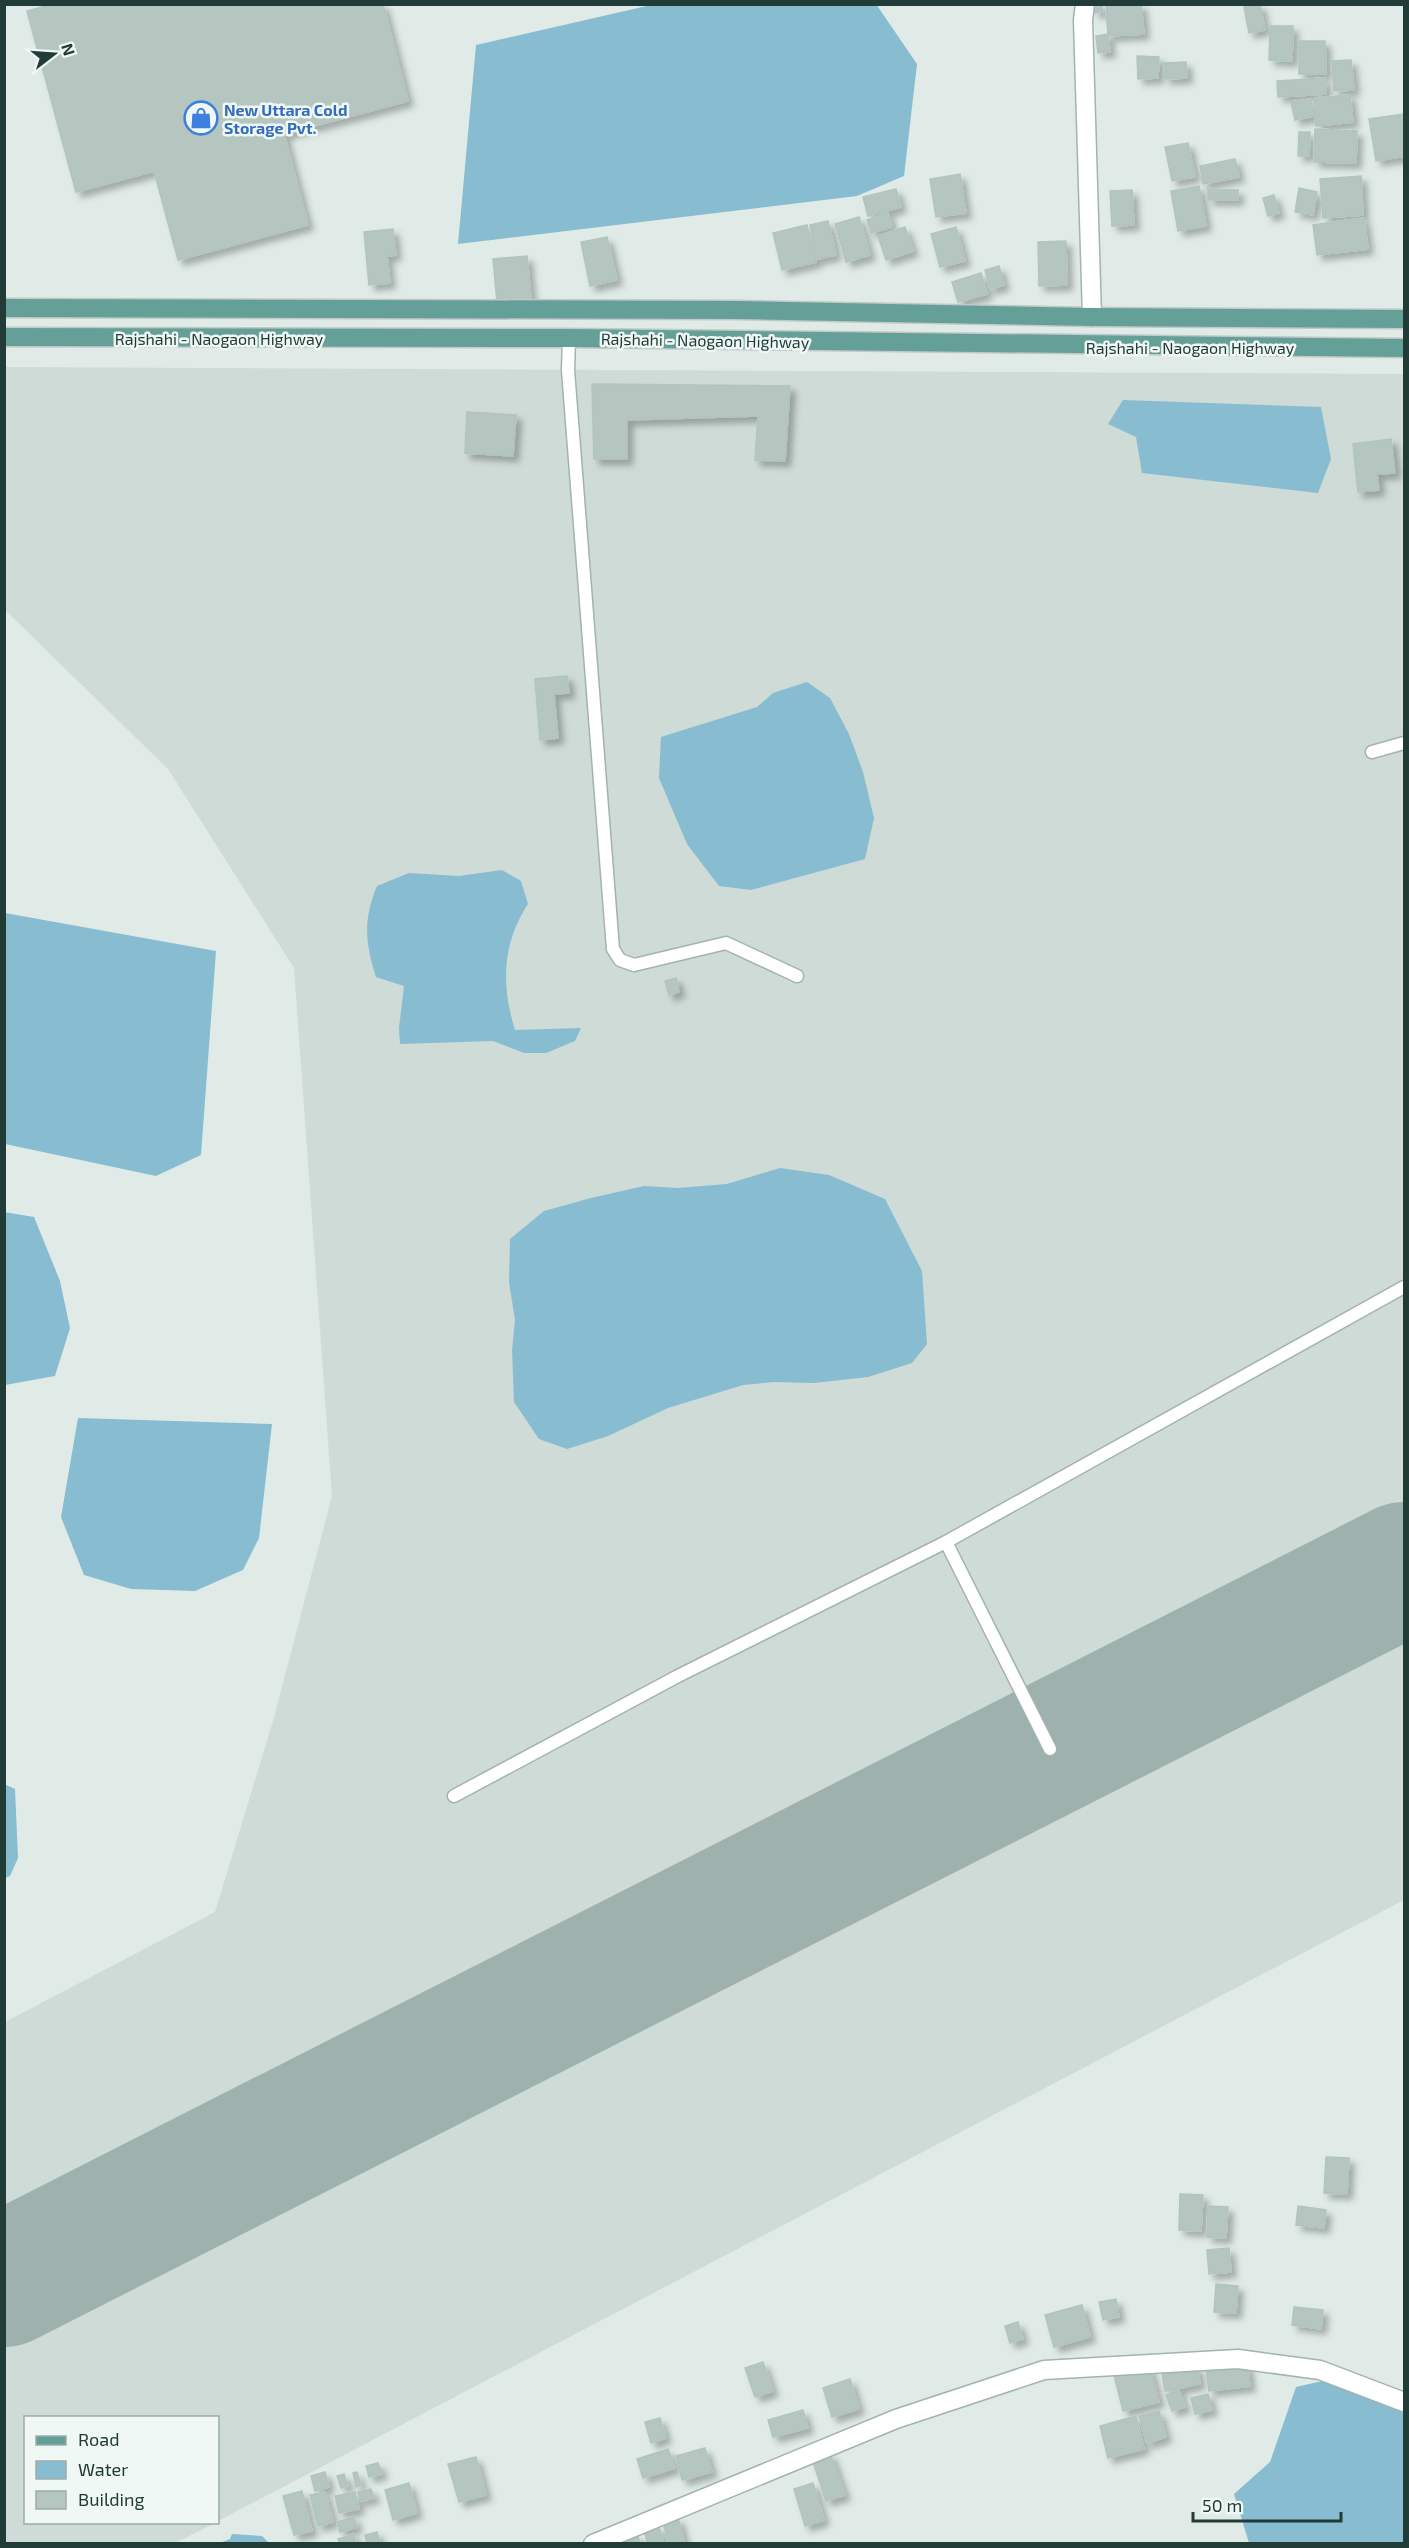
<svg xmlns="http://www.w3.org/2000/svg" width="1409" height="2548" font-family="'Exo 2',sans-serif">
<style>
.built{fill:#cedbd6}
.water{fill:#88bcd0}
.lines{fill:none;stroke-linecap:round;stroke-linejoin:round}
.runway{stroke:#9eb1ad;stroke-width:134}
.building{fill:#b5c6c1;stroke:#b2c4bf;stroke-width:1.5;filter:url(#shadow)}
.lane-casing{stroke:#a3b3af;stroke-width:15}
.street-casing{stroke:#a3b3af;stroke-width:21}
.primary-casing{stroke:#c1c8c7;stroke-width:21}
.lane{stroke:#fff;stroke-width:12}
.street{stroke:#fff;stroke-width:18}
.primary{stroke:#65a098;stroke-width:18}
.labels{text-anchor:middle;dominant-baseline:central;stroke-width:5;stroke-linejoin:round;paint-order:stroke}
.shop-label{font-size:16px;font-weight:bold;fill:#366cbe;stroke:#f0f8f5;text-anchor:start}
.street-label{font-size:16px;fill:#213b37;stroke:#f0f8f5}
</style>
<defs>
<filter id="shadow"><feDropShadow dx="5.5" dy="5.5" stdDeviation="3" flood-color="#0004"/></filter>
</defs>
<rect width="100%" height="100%" fill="#e0ebe7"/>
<path class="built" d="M5,367L1404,374V1900L218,2521V2418H26V2522L215,2523L175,2543L5,2544V2022L215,1912L273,1721L332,1496L294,968L168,769L5,610Z"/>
<path class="water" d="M876,4L917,64L904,176L857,196L458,244L476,45L651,5Z
M1123,400L1321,407L1331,459L1318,493L1142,473L1136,437L1108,424Z
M807,682L830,698L849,734L863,772L874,818L865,859L751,890L719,886L687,844L659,778L661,737L757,707L773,693Z
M502,870L521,881L528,904C502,944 501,985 515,1030L581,1028L575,1041L546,1053H524L493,1041L400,1044L399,1028L404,986L376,977C365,942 363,920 377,886L409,873L459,876Z
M5,913L216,951L201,1155L156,1176L5,1144Z
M780,1168L829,1175L885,1199L922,1271L927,1344L912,1363L868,1377L814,1383L774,1382L743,1385L668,1408L608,1436L567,1449L539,1439L514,1402L512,1350L515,1320L509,1282L510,1239L544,1211L591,1198L644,1186L678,1188L727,1184Z
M4,1212L34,1217L60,1281L70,1328L55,1376L5,1385Z
M78,1418L272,1424L259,1538L243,1570L195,1591L131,1589L84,1575L61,1517Z
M4,1784L15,1789L18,1858L10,1876L5,1878Z
M1331,2379L1404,2413V2543H1249L1234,2494L1270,2462L1296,2387Z
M232,2534L262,2536L269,2543H220L230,2539Z"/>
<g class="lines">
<path class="runway" d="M4,2280L1404,1569"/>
</g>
<path class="building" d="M53,4H383L408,101L284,134L308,225L178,260L154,171L76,192L27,11Z
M1093,4H1102L1103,12L1094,13Z
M1106,4H1141L1144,34L1108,36Z
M1260,4L1265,30L1249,33L1244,7Z
M1270,26H1293L1292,61L1269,60Z
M1108,34L1110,52L1098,53L1096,36Z
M1299,41H1325L1326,74H1299Z
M1137,56L1159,57L1158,78L1138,79Z
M1351,60L1354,90L1334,91L1332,61Z
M1186,62L1187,78L1165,79L1164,63Z
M1325,78L1326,94L1278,97L1277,81Z
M1350,95L1353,122L1316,126L1314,98Z
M1311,99L1314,116L1295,120L1291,102Z
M1404,114V156L1376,161L1369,119Z
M1315,129L1357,131L1356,163L1314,162Z
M1299,132H1310L1309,156H1298Z
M1188,143L1195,177L1172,181L1165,147Z
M1235,159L1239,177L1203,184L1200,166Z
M960,174L966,213L936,217L930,179Z
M1361,176L1363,215L1323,218L1320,179Z
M1199,186L1206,226L1178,231L1171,191Z
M1299,188L1317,192L1313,215L1295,212Z
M896,189L901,207L868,216L863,197Z
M1208,189L1238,190V200H1208Z
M1132,190L1134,225L1112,226L1110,191Z
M1274,195L1279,213L1268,216L1263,198Z
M888,213L892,227L871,233L867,220Z
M859,217L870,255L846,262L835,224Z
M1364,218L1368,249L1317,255L1313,225Z
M828,221L836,255L817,259L810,225Z
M807,225L816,262L782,270L773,233Z
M905,227L913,251L886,260L878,236Z
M956,227L965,261L940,267L931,234Z
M393,229L396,255L387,256L390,283L369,285L364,232Z
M607,237L617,280L590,286L581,242Z
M1066,241L1067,285L1039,286L1038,242Z
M527,256L531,299L497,302L493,259Z
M999,266L1004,285L990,289L985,270Z
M981,273L987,294L958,302L952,282Z
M592,384L790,386L785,461L755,460L758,416L627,420V459H594Z
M467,412L516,415L513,456L465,453Z
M1391,439L1395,473L1377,474L1379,490L1358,492L1353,444Z
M567,676L569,693L554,694L558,738L540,740L535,679Z
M676,978L679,992L669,995L665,981Z
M1326,2157L1349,2158L1347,2194L1324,2193Z
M1180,2194L1203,2195L1201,2231L1179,2230Z
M1208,2206L1228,2207L1226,2238L1207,2237Z
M1298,2206L1326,2210L1324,2228L1296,2225Z
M1229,2248L1231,2272L1209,2274L1207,2250Z
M1216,2284L1238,2286L1236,2313L1214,2312Z
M1116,2299L1119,2317L1103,2320L1099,2302Z
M1082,2305L1090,2337L1054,2347L1045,2315Z
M1294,2307L1323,2310L1321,2329L1292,2325Z
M1018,2322L1023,2339L1010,2343L1005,2326Z
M763,2362L773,2391L755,2397L745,2368Z
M1247,2364L1250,2386L1209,2391L1206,2370Z
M1149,2366L1159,2402L1123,2411L1114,2375Z
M1197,2366L1200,2384L1165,2391L1162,2373Z
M850,2379L859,2409L832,2417L823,2388Z
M1179,2390L1185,2407L1172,2411L1166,2395Z
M1208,2394L1212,2410L1195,2414L1191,2398Z
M803,2410L808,2428L773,2437L768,2420Z
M1159,2411L1166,2437L1147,2443L1139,2416Z
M1136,2416L1144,2449L1108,2458L1100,2426Z
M660,2418L666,2438L651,2443L645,2422Z
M705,2448L712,2472L682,2480L676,2456Z
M668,2449L675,2468L643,2478L637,2459Z
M830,2453L845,2495L826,2501L812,2459Z
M476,2457L486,2495L459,2502L448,2464Z
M378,2463L382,2474L369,2477L366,2466Z
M325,2472L329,2487L315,2491L311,2476Z
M357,2472L361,2485L356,2487L353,2473Z
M344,2474L348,2486L341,2488L337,2476Z
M409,2483L417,2513L393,2520L385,2490Z
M813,2483L824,2520L805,2526L794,2489Z
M371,2489L374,2498L360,2501L358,2492Z
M302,2491L312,2531L294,2535L283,2496Z
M325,2492L333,2522L318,2526L310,2495Z
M355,2492L359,2509L339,2513L335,2496Z
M354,2517L357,2527L340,2532L337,2522Z
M678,2518L685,2544H668L663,2522Z
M659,2527L664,2544H648L644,2531Z
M377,2532L380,2544H367L365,2535Z
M354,2534L356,2544H340L338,2539Z
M638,2536L640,2544H624L623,2539Z"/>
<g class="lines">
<g class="lane-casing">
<path id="lane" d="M569,338L568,370L613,949L620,960L634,965L726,943L797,976
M1372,752L1404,743
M1050,1749L946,1542L1404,1287
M454,1796L678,1676L946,1542"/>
</g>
<g class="street-casing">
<path id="street" d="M1085,4L1083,20L1092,317
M593,2544L896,2419L1044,2370L1238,2359L1320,2370L1404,2402"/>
</g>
<g class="primary-casing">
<path id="primary" d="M4,308L738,310L1092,317L1404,319
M4,337L569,338L1404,348"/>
</g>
<use href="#lane" class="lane"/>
<use href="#street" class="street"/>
<use href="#primary" class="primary"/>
</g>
<defs>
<g id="shop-ring" transform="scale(1.725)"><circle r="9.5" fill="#f0f8f5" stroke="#3f7fe0" stroke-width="1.5"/><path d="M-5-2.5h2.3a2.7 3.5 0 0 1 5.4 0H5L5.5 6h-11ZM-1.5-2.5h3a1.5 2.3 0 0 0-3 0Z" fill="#3f7fe0"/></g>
</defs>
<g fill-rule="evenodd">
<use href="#shop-ring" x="201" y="118"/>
</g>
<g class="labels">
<g class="shop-label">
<text x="224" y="109">New Uttara Cold<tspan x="224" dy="18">Storage Pvt.</tspan></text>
</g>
<g class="street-label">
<text x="219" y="338">Rajshahi - Naogaon Highway</text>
<text transform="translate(705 340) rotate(1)">Rajshahi - Naogaon Highway</text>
<text x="1190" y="347">Rajshahi - Naogaon Highway</text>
</g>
</g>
<rect width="1409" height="2548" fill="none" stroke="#213b37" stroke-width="12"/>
<rect x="24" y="2416" width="195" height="108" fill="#f0f8f5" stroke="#9daca9" stroke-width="1.5"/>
<rect x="36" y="2436" width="30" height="9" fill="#65a098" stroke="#9daca9" stroke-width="1.5"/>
<text x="78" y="2446" font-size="18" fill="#213b37">Road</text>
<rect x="36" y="2461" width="30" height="18" fill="#88bcd0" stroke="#9daca9" stroke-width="1.5"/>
<text x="78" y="2476" font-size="18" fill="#213b37">Water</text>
<rect x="36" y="2491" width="30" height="18" fill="#b5c6c1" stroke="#9daca9" stroke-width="1.5"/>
<text x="78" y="2506" font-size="18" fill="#213b37">Building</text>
<g transform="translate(54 54) rotate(73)" stroke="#f0f8f5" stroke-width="4.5" paint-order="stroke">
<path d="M0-4.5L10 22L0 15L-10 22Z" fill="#213b37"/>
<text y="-9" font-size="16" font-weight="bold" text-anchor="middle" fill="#213b37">N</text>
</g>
<path d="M1193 2512v9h148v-9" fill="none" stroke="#213b37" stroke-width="3"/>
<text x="1202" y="2512" font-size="18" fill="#213b37" stroke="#f0f8f5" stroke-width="4.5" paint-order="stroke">50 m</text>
</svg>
